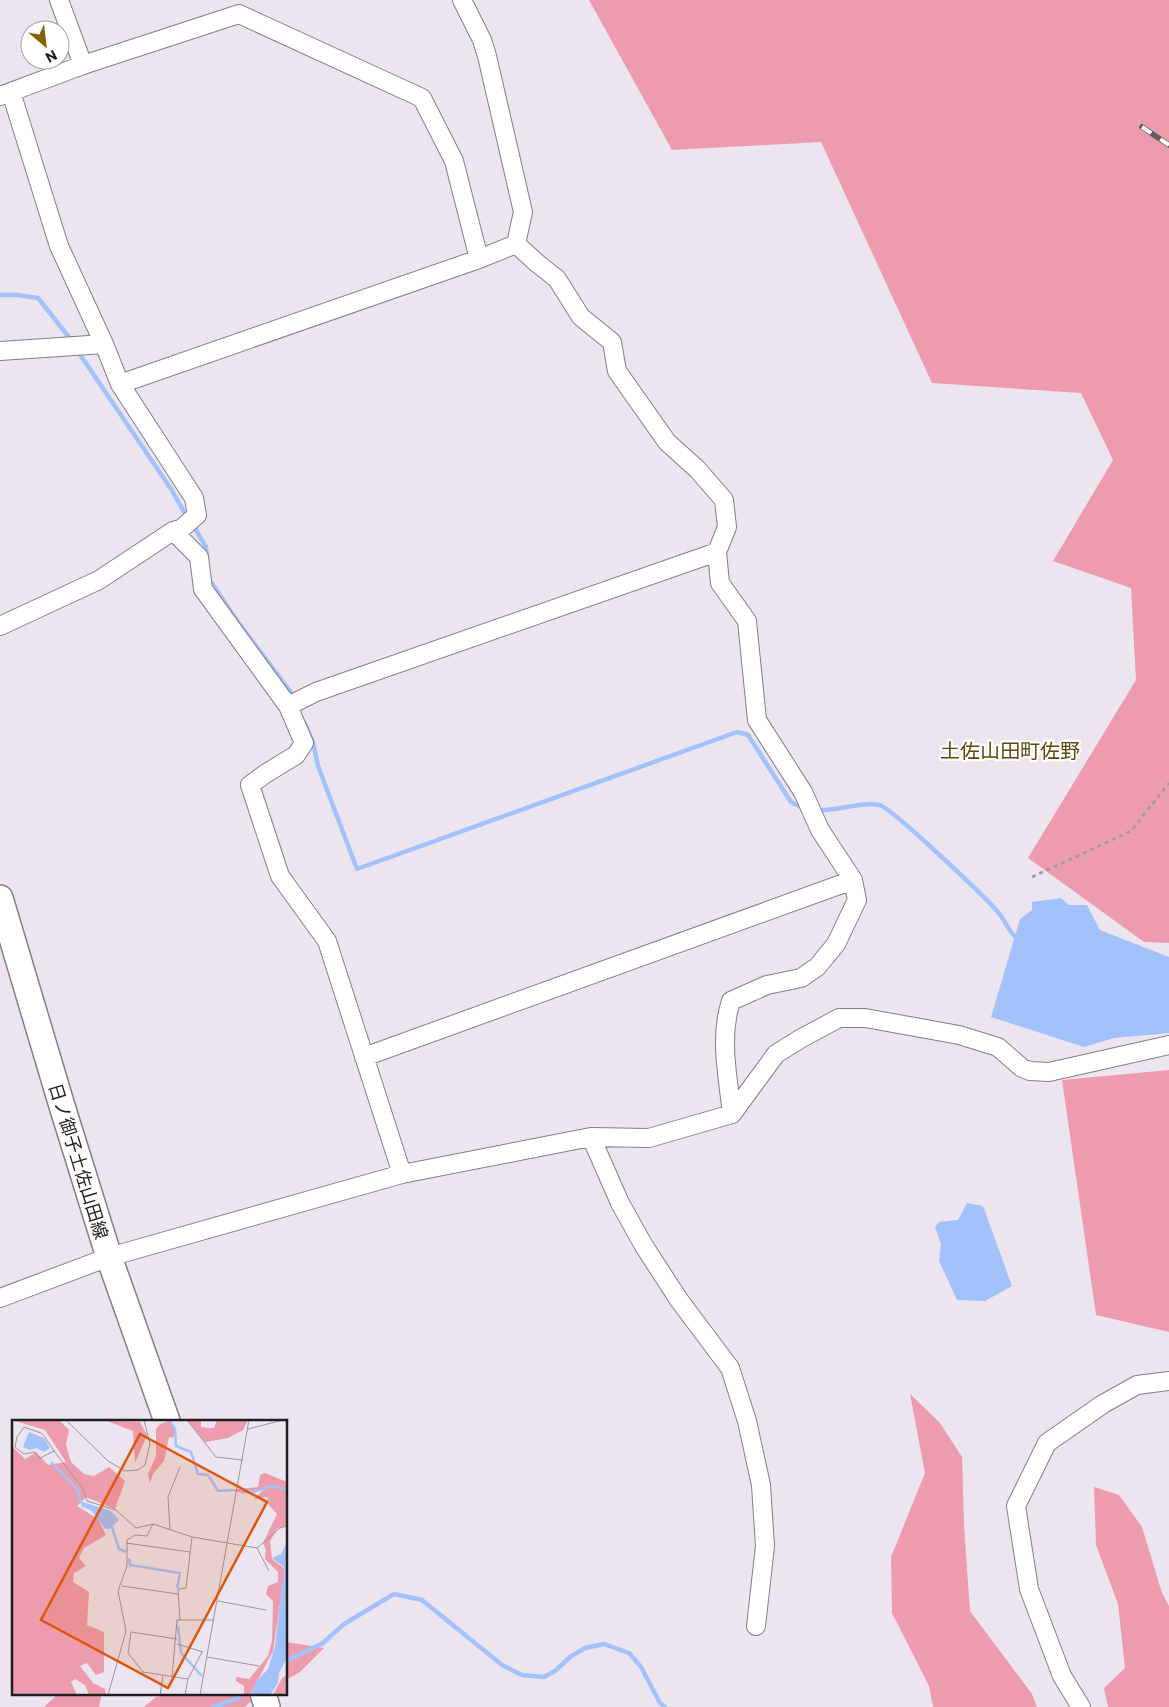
<svg xmlns="http://www.w3.org/2000/svg" width="1169" height="1707" font-family="Commissioner,'Noto Sans JP',sans-serif">
<style>
.green{fill:#ed9cad}
.water{fill:#a3c2fc}
.lines{fill:none;stroke-linecap:round;stroke-linejoin:round}
.stream{stroke:#a3c2fc;stroke-width:4.5}
.street-casing{stroke:#847e87;stroke-width:20}
.secondary-casing{stroke:#847e87;stroke-width:28}
.path{stroke:#9e99a0;stroke-width:2.5;stroke-dasharray:4 4;stroke-linecap:butt}
.street{stroke:#fff;stroke-width:18}
.secondary{stroke:#fff;stroke-width:25}
.rail-casing{stroke:#5e5b60;stroke-width:5.5}
.rail{stroke:#fff;stroke-width:4;stroke-dasharray:11;stroke-linecap:butt}
.labels{text-anchor:middle;dominant-baseline:central;stroke-width:4.5;stroke-linejoin:round;paint-order:stroke}
.street-label{font-size:18px;fill:#1f1d20;stroke:#fff}
.quarter-label{font-size:20px;fill:#60470a;stroke:#fff}
.inset-river{fill:none;stroke:#a3c2fc;stroke-width:2.5}
.inset-road{fill:none;stroke:#9a959c;stroke-width:1}
.view{fill:#de560d;fill-opacity:0.15;stroke:#de560d;stroke-width:2.5}
.inset-edge{fill:none;stroke:#1f1d20;stroke-width:2.5}
</style>
<rect width="100%" height="100%" fill="#ece5ef"/>
<path class="green" d="M589,0H1169V943L1144,942L1028,858L1136,680L1131,588L1053,561L1113,460L1081,393L932,383L821,142L672,150Z
M1169,1070V1332L1096,1315L1062,1080Z
M910,1394L940,1423L962,1457L964,1525L970,1611L1032,1694L1037,1707H933L929,1686L892,1613L891,1557L925,1473Z
M1094,1487L1119,1495L1142,1527L1162,1593L1169,1606V1707H1108L1104,1688L1125,1668L1118,1604L1096,1545Z
M286,1642L324,1648L300,1672L286,1680Z
M59,1693H102L99,1707H44Z
M179,1693H265L249,1703L245,1707H144L156,1697Z"/>
<path class="water" d="M1061,898L1069,905H1087L1100,930L1169,957V1033L1114,1038L1084,1047L991,1017L1020,919L1032,910V902Z
M967,1203L983,1206L1012,1286L985,1301L957,1300L939,1261L941,1244L935,1227L939,1222L958,1220Z"/>
<g class="lines">
<path class="stream" d="M0,295H17L38,298L72,341
M77,350L171,489L187,517
M193,525L206,547L207,559
M209,579L238,622L290,691L294,699
M304,722L313,742L318,766L357,869L737,732L748,735L791,802L805,809
M815,810C837,812 860,801 879,805C891,807 986,898 998,912C1005,920 1009,933 1018,939
M286,1661L323,1643L344,1624L394,1594L422,1600L502,1665L522,1675L544,1677L555,1671L570,1657L585,1648L604,1644L629,1653L641,1667L660,1703L665,1707
M213,1707L236,1699L243,1693"/>
<g class="street-casing">
<path id="street" d="M59,0L83,65
M462,0L482,40L487,56L523,212L516,244
M0,96L83,65L239,14L422,98L454,161L479,259
M516,244L537,263L557,279L581,317L612,342L617,371L667,442L697,469L724,500L727,527L717,552L720,583L747,621L757,720L803,792L820,830L853,880L857,900L836,944L817,967L801,978L767,985L731,1001C719,1037 728,1077 732,1114
M0,351L104,344
M120,384L479,259L516,244
M173,531L199,557L203,589L288,706L304,743L296,755L265,774L250,785L280,876L327,941L402,1174
M0,626L99,580L173,531L181,529L197,515L194,498L120,384L104,344L59,246L11,92
M288,706L316,692L717,552
M364,1057L853,880
M591,1137L620,1203L644,1246L679,1300L730,1368L747,1421L761,1485L765,1546L756,1626
M0,1298L109,1257L402,1174L591,1137L649,1138L732,1114L776,1054L800,1039L839,1018H865L959,1035L998,1047L1022,1068L1030,1071L1049,1072L1169,1045
M1081,1707L1062,1676L1029,1589L1016,1506L1047,1443L1103,1404L1137,1385L1169,1381"/>
</g>
<g class="secondary-casing">
<path id="secondary" d="M0,898L62,1106L109,1257L167,1421
M263,1693L267,1707"/>
</g>
<path class="path" d="M1032,877L1131,831L1169,783"/>
<use href="#street" class="street"/>
<use href="#secondary" class="secondary"/>
<g class="rail-casing">
<path id="rail" d="M1142,127L1169,145"/>
</g>
<use href="#rail" class="rail"/>
</g>
<g class="labels">
<g class="street-label">
<text transform="translate(79 1161) rotate(73)">日ノ御子土佐山田線</text>
</g>
<g class="quarter-label">
<text x="1010" y="750">土佐山田町佐野</text>
</g>
</g>
<g transform="translate(12 1420)">
<rect width="275" height="275" fill="#ece5ef"/>
<path d="M0,0H47L57,10L54,25L59,42L72,54L82,56L97,47L113,61L103,89L74,77L65,86L86,99L94,115L72,128L67,138L74,146L62,153L61,162L77,172L75,205L92,212V252L84,255L75,243L68,246L81,263L93,269L94,275H77L73,265L63,259L59,262L65,275H0V26L13,39L24,32L36,45L54,42L33,10ZM189,0V7L196,8H202L205,0H236L231,10L216,18L193,22L176,1ZM95,1L128,2L135,15L123,43L121,11ZM157,1L163,11L161,18L157,17L152,41L141,54L138,63L136,54L144,36V9L148,4ZM253,53L275,62V106L266,108L258,121L260,139L273,149L261,231L238,275H232V266L224,261V257L237,259L256,236L260,221L261,181L254,174L256,166L266,162V152L253,139L254,130L251,123L265,94L255,83L256,77L242,79L252,69L237,74L216,70L246,67L248,55ZM275,255V274L261,275L270,258Z" fill="#ed9cad"/>
<path d="M17,12L32,18L38,28L32,32L25,28L18,30L11,27ZM71,82L99,91L107,100L98,109H93L80,91L69,86ZM275,122V238L267,253L266,263L258,275H239L244,262L256,249L263,226L272,147L260,138L269,134Z" fill="#a3c2fc"/>
<path class="inset-river" d="M157,0L163,9L164,26L179,32L186,54L196,55L206,71L221,70M39,42L65,69L70,84M228,69L241,72L260,66L275,70M100,107L107,129L114,132M117,138L118,145L168,153L165,168M166,206L169,233L190,256"/>
<path class="inset-road" d="M54,0L96,41L113,51L126,50L133,45L138,24L132,0M175,0L204,37L231,40M236,9L271,0M42,31L28,38L23,32L12,34L3,27L5,17L12,7L29,13L32,16L42,31L71,69L75,81L104,90L124,108L141,104L180,117L245,128M158,110L156,77L168,47M114,123L178,132M245,128L268,108L275,106M245,128L257,151M110,166L166,174M206,181L254,190M168,200L166,169L174,168L180,117M119,212L116,233L131,252L176,259M119,212L165,219M165,224L191,232M195,237L247,246M160,257L165,200H202M96,275L114,211L106,171L115,146V120L123,115L135,116L141,104M148,275L151,256M173,275L176,259L190,232M188,275L237,0"/>
<path class="view" d="M128,14L255,82L156,268L29,200Z"/>
<rect width="275" height="275" class="inset-edge"/>
</g>
<g transform="translate(45 45) rotate(152)"><circle r="24" fill="#ffffff" stroke="#a5a5a6"/>
<path d="M0-4L9 19L0 12L-9 19Z" fill="#876300"/>
<text y="-8" font-size="14" font-weight="bold" text-anchor="middle" fill="#1f1d20">N</text>
</g>
</svg>
